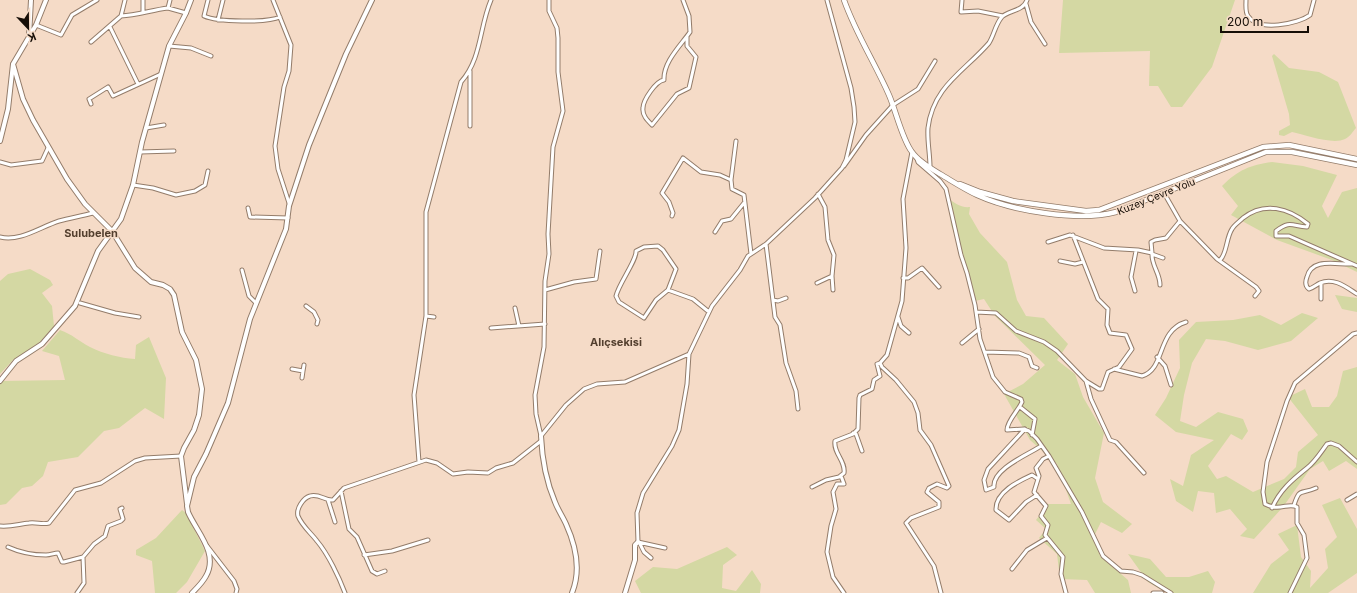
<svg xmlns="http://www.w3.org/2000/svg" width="1357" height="593" font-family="Inter,sans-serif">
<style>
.green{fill:#d4d8a3}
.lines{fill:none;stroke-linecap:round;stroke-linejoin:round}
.street-casing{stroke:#937c6a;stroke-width:5}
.secondary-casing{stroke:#937c6a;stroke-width:6}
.primary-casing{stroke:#937c6a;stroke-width:6}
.street{stroke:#fff;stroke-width:3}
.secondary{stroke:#fff;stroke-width:4}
.primary{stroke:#fff;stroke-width:4.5}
.labels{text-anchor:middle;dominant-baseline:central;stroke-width:3;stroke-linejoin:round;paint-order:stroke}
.street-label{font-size:10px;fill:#160e07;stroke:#f5dbc7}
.neighbourhood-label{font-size:11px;font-weight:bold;fill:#533f2e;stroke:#f5dbc7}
</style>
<rect width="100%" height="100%" fill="#f5dbc7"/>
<path class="green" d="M1063,0H1235L1212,67L1182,107H1171L1158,86H1149L1150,51L1059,53Z
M1274,54L1289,68L1319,72L1338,82L1356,128C1353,131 1350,137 1345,139C1333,145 1305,135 1292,132L1284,136L1279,135V131L1290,125L1289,114L1272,56Z
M1272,162L1303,166L1337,175L1322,206L1328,218L1342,192L1357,188V272L1332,260L1277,240L1231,215L1238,206L1222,186C1238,170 1250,165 1272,162Z
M948,197C953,203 961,208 970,207L969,214L980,233L1007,262L1017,300L1026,316L1044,318L1068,344L1057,360L1075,374L1083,397L1104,433L1095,478L1103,502L1132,524L1122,533L1101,522L1095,534L1100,556L1128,580L1131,593H1095L1087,580L1060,579L1057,554L1039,538L1046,529L1036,520L1048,504H1071L1057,464L1030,440L1004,394L1023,384L1045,365L995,316L984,299L975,301L967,269L951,225Z
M30,269L50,280L53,285L42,293L52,306L54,326L39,344L13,360L0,374V281L8,274Z
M1335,295L1357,298V312L1342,309Z
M1302,313L1318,318L1291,341L1258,350L1225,341L1206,339L1192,363L1184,395L1180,421L1196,427L1218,412L1243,419L1248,431L1242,440L1231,434L1208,466L1217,479L1226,476L1253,492L1284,479L1296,467L1298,452L1318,435L1288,397L1305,389L1312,407H1329L1337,396L1343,371L1357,367V469L1346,461L1329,471L1323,461L1310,469L1283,507L1254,539L1240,536L1247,529L1230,509L1216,513L1214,493L1198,491L1193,512L1176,501L1170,479L1183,486L1191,455L1214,440L1176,432L1155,415L1166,398L1180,368L1179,340L1196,322L1233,320L1260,315L1281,325Z
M60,330C72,334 80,342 90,347C104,354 120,358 135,359L136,345L149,337L166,378L164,419L145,408L119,428L104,431L78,457L48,462L43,476L32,486L22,488L6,504L0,505V381L65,380L59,356L42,351Z
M1340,498L1357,529V573L1328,593H1253L1271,564L1289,550L1278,534L1297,525L1301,557L1311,571L1310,588L1328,568L1325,549L1337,537L1322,505Z
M182,510L186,513L205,551L187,582L176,593H155L152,561L136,555V550L156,538Z
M727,547L737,555L723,565L722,588L736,591L752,570L761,584L760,593H641L635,581L653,567L677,569Z
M1128,554L1150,559L1166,577H1189L1208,571L1215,582L1212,593H1167L1148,582Z"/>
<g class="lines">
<g class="street-casing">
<path id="street" d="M170,0L168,8L186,13
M208,0L204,16C217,22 267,23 280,17
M273,0L291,45L289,71L284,87L275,146L278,169L289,203
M683,0L689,16L690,32C681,45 663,62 664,80C656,81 643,100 643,108C642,115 647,120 652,125L677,94L689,88L696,57L687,46V36
M962,0L961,12L978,11L1003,16
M1246,0C1246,5 1245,12 1248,16C1258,32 1298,24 1310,15L1314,0
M1026,4L1031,22L1045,44
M143,12V0
M121,16L125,0
M218,20L223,0
M36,25L61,35L72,15L97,0
M110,27L138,84
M91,42L121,16C137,15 152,10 168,8
M169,46L191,48L211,56
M91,104L89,99L108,87L113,96L161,74
M470,126V71
M146,128L164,125
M140,152L174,151
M912,152L903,199L906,248L902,301L887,355L880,363L882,367L896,380L914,402L918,413L920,430L931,445L949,486L947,488L937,484L929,488L927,492L939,502V507L911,518L906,523L934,566L941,593
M917,159L918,162L940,181L946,189L961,255L967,273L975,305L980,339L993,377L1005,392L1021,399L1022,402C1018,411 1007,421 1007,430L1024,429L1029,431L1037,439L1049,456L1082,512L1103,556L1121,571L1133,572L1142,575L1171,593
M0,162L11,165L42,161L48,148
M844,166L866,135L893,105L918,89L935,61
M930,167C930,154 927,140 928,128C933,86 965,71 989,43C994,35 995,26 1001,18C1007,10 1023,12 1027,0
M731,180L736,141
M133,185L153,188L176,195L195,191L205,185L208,171
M1164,193L1180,221L1217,259L1256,287L1259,291L1255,296
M248,208L250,217L288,218
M672,216L673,213L669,202L662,193L683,158L701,172L720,175L731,180L732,189L744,195L751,254
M715,232L722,221L731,219L744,203
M0,237C20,242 40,227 59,221C70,218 82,216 93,213
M1048,242L1070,235L1104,248L1138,250L1152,253L1151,242L1155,240L1166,238L1180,221
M766,244L775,317L780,325L786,363L796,391L798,409
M658,246L663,250L676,269L668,290L656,300L644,318L619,302L616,296C619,283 637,260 636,251L644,247Z
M1152,253C1151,265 1160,273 1160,285
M1152,254L1163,258
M1220,260C1227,254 1226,238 1232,229C1234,225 1239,222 1243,218C1264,201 1289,208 1308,224L1307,227C1292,226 1290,220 1276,231V236H1289L1357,266
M1060,261L1075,264L1083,262
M1352,264C1337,265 1312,257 1307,277C1305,282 1305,286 1309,289C1313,288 1316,285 1320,283C1334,277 1346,287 1357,294
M242,270L249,296L256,303
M832,276L833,290
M903,278H908L922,268L939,287
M817,283L832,276L834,255L828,240L825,207L818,194
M1321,283V299
M545,290L574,282L596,279L600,251
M668,290L693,299L709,312
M1135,291L1131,277L1136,251
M773,300L778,301L786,298
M80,303L115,313L139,317
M306,306L314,312L318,320L317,324
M515,308L519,326
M976,312L996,313L1016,331L1044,342L1057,351L1086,381L1099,389H1102L1108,372L1119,367L1132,349L1126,335L1110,333L1107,325L1108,309L1098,299L1073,235
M426,316L434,317
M898,317L901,326L909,333
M491,328L545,324
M962,343L979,329
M985,352L1019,353L1029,357L1032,366L1037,368
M1157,357L1165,366L1171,385
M292,369L303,371L304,365
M1114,369L1142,376C1166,369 1156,331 1186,322
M302,378L303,371
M1086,381L1091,399L1110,440L1116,442L1144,473
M1020,407L1035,419L1032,435
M1025,429L988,469L984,480L986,490L994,487C992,469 1029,454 1041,446
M853,433L856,434L862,451
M541,436L566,405L584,389L597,384L625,382L689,354L712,306L740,270L748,256L766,244L815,198L842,168L846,160L855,122L854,107L851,88L827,0
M541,436L536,414L535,395L544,347L545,281L549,254L548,234L553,147L563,111L558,72V38L557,28L549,11V0
M1049,456L1043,459L1036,468L1039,476L1034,492L1046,506L1041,516L1048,525L1045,535L1063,557L1061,574L1066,593
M419,462L414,395L426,316V212L461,82C482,58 479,28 491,0
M841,476L844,484H837L833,492L836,509L831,526L827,552L833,577L844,593
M812,487L826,480L839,477L844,473C846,461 833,453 835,441L853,434L858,429L859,398L860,395L872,389L874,380L880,376L877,364L880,363
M341,491L349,529L357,537L372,571L377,574L385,571
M1037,495L1026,502L1009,520L996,510C995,492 1019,481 1032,475L1038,479
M328,500L335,522
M1347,500L1357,494
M1294,505C1300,487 1300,495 1316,488
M1272,508C1280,490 1292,480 1307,468C1315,462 1321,452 1327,444L1331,443L1339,446L1357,462
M0,526C11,527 19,524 29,523C37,522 42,525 49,523L75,490L101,483L135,461L145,458L181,456
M639,542L644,552L651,558
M207,546L234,581L237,589L236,593
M8,547C19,552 33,555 46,555C51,555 54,553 58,553L62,562H64L83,557L94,544L105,536L108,526L121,521L123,519L120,509L122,508
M665,548L638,542L637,513L643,493L672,446L679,430L687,384L689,354
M364,555L392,551L428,540
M1012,569L1027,550L1047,538
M77,593L84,583L83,557
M345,593C339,577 328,554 317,541C311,533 302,526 298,516C296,509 303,498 310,496C319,493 325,501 333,500L344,488L426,460L437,463L453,474L468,472L488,473L496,468L513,463L541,441
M1153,593H1162
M1290,593L1307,558L1304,535L1297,523V507C1288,502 1280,512 1265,504L1263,492L1267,462L1287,401L1295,383L1353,334L1357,333"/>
</g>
<g class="secondary-casing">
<path id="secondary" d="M29,36L31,0
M13,64L23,99L33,120L67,179L85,204L112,231L135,268L151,282L163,285L170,289L174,295L182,332L196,360L202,389L199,415L194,430L184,448L181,456L187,504
M0,141L8,109L13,64L36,25L46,0
M0,381L16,361L42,344L75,306L98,251L121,219L133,185L142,142L169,46L186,13L191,0
M541,436C542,458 546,481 555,502C558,510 563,517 566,524C576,546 581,571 572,593
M192,593C197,588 203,582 206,576C219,553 196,531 188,512L187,506L194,477L206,454L228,403L250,319L286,229L289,206L309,145L346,54L372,0
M625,593L635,560V545L638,542"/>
</g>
<g class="primary-casing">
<path id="primary" d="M844,0C856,34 875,63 889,95C896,111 902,139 912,152C918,161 930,168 940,174C952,181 964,189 977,195C1012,211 1079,222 1116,212L1266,152H1292L1357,165
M960,184L980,192L1013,201L1086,211L1099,210L1263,147L1289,145L1357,159"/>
</g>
<use href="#street" class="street"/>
<use href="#secondary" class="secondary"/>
<use href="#primary" class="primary"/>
</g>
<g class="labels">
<g class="street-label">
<text transform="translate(1156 196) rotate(-22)">Kuzey Çevre Yolu</text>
</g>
<g class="neighbourhood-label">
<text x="91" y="233">Sulubelen</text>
<text x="616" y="342">Alıçsekisi</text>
</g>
</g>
<g transform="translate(28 28) rotate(158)" stroke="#f5dbc7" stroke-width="3" paint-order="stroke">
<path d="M0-3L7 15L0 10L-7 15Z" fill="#160e07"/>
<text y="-6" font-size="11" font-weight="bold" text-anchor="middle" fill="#160e07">K</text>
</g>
<path d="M1221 26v6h87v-6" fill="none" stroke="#160e07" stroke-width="2"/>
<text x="1227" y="26" font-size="12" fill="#160e07" stroke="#f5dbc7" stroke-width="3" paint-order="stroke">200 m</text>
</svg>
